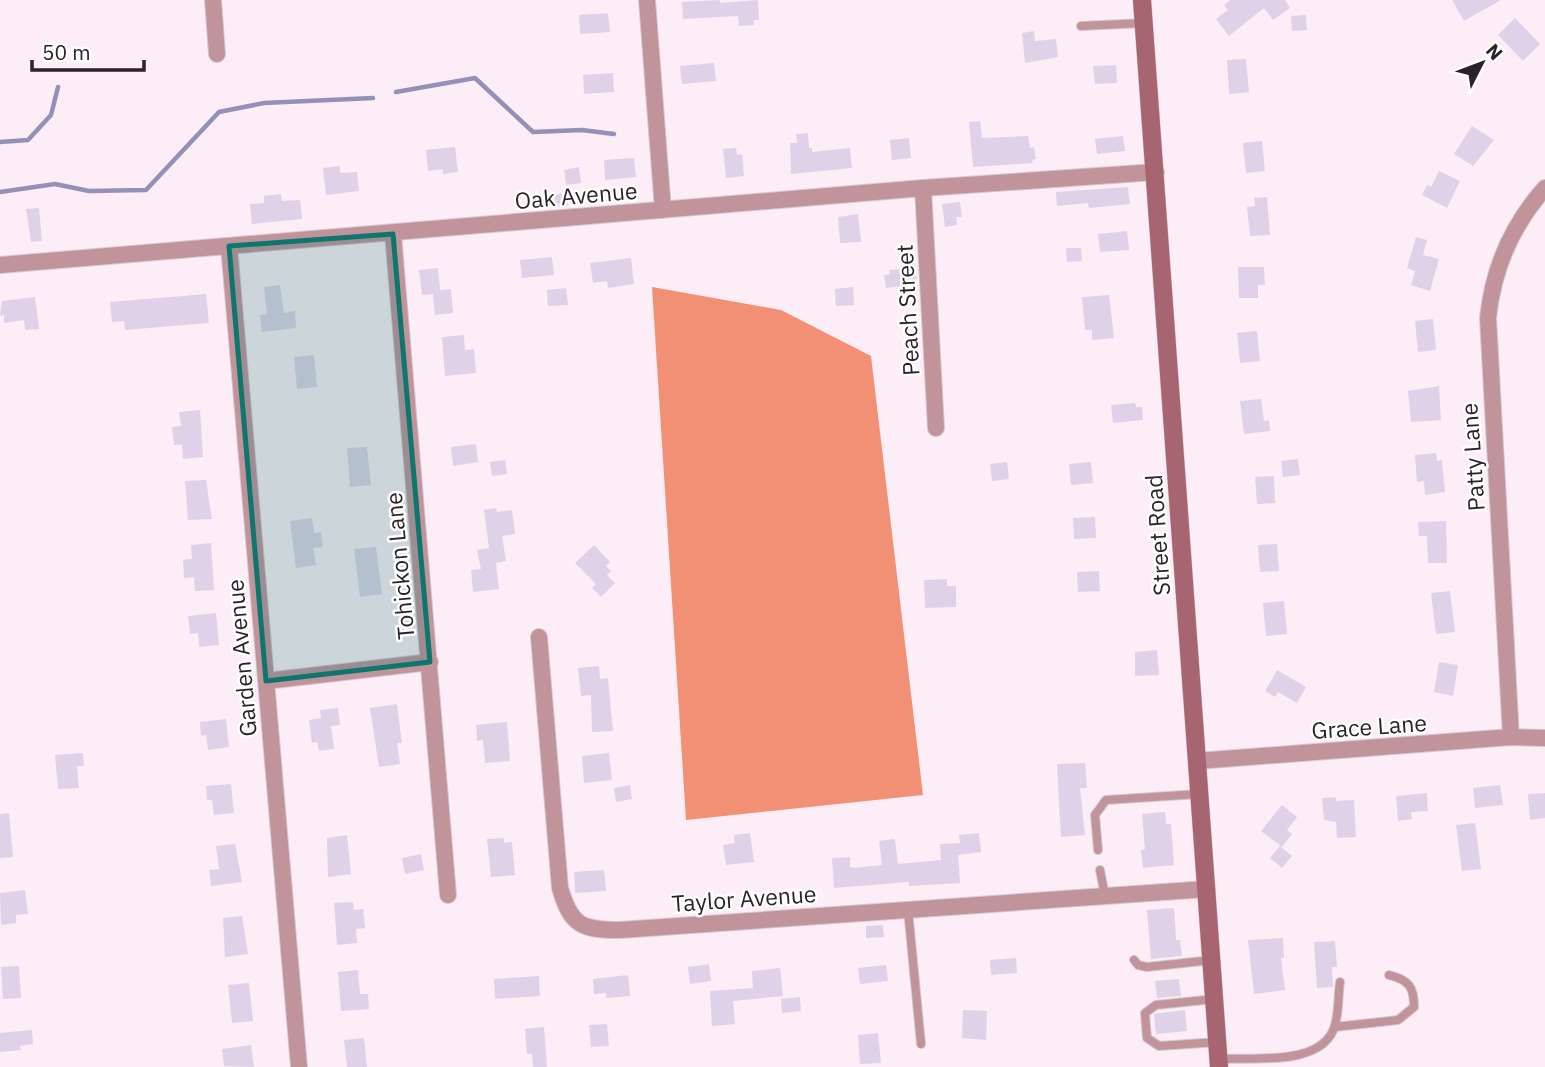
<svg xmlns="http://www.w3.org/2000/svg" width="1545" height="1067" font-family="'IBM Plex Sans',sans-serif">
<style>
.forest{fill:#f29076}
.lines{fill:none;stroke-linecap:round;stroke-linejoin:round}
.stream{stroke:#9491b8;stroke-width:4.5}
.building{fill:#dfd2e8}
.lane-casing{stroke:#d6c8d1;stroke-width:10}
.street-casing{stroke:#d6c8d1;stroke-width:18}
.secondary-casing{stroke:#d6c8d1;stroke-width:19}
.lane{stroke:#c1939b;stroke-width:8}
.street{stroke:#c1939b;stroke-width:16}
.secondary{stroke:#a66571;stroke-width:18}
.marked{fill:#0f766e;fill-opacity:0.2;stroke:#0f766e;stroke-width:5;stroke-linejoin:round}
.labels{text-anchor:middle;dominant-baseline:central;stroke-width:5;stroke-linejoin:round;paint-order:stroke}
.street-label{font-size:23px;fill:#2b2228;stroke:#fff}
</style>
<rect width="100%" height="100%" fill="#fcedf6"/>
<path class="forest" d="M652,287L781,310L871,356L923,795L686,820Z"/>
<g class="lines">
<path class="stream" d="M396,92L475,78L533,132L582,130L614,134
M0,142L28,140L51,115L58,87
M0,192L55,184L89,191L146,190L219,112L264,103L373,98"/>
</g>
<path class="building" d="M720,0V3L758,0L759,20H754V25L739,26L738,16L683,19L682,2Z
M1230,0H1285L1290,8L1273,20L1264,8L1229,36L1216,19L1228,10L1224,5Z
M1452,0H1501L1464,21Z
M608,13L610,32L580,34L579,15Z
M1306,15L1307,30L1292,31L1291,16Z
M1515,18L1540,44L1523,61L1498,35Z
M1034,31L1035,41L1056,39L1058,57L1025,63L1022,33Z
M1246,59L1249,92L1229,94L1227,60Z
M714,63L716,81L682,84L680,66Z
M1116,65L1117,83L1095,84L1093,66Z
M613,73L614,92L584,94L583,75Z
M980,121L982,138L1028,136L1030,148L1034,147L1036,159L1032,160L1033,163L973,167L969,122Z
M1472,126L1494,140L1473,166L1454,154Z
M808,133L809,148H812V152L850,148L852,168L791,174L790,143H797L796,134Z
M1123,136L1125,151L1097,154L1095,139Z
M909,138L911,158L892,160L890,140Z
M1262,141L1265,171L1246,173L1243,143Z
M455,147L458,172L443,174V169L428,171L426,150Z
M736,148L737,155L742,154L744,176L726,178L723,149Z
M634,158L636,177L605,180L604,160Z
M340,166V173L357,172L359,191L326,195L323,168Z
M579,167L581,183L566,185L564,170Z
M1439,171L1460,181L1447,208L1422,195L1427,185L1431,187Z
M1128,187L1130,204L1089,208L1088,203L1057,206L1056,192Z
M567,193L568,206L555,207L554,195Z
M281,194L282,201L300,200L302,219L252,224L250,204L264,203V196Z
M1267,197L1270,235L1250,236L1247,207L1255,206L1254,198Z
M960,202L962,217H956L957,225L945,227L942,204Z
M39,208L42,241L31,242L26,209Z
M858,214L861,242L840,243L838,217Z
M1127,231L1129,250L1100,252L1098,234Z
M1416,237L1427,240L1423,255L1439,259L1430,291L1411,285L1415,271L1407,268Z
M1066,248H1081L1082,261L1067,262Z
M552,257L554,275L522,278L520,260Z
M631,258L634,284L608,288L607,281L593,283L590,263Z
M1238,267H1264L1265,285H1258V298H1239Z
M438,268L440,290L451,289L453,313L435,315L433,294L422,295L419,270Z
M910,268L916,269L917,284L886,288L884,275L890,274L889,270Z
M280,285L284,313L295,311L296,328L262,332L260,315L267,314L264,287Z
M853,287L854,305L836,306L835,289Z
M566,288L568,305L548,306L547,290Z
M206,294L209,323L125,330L124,321L112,322L110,302Z
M1109,295L1114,338L1092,340V330H1085L1082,297Z
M35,297L39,329L25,330L24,320L4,323V315L0,316L2,301Z
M1433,319L1436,350L1418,352L1415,321Z
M1257,331L1260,361L1240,363L1237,333Z
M464,335L465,350L474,349L476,373L445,376L442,337Z
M314,355L317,387L297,389L294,357Z
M1439,386L1441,420L1411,422L1408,391Z
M1261,399L1264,421L1269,420L1270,431L1244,434L1240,401Z
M1135,403L1136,407H1142L1143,420L1113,423L1111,405Z
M200,410L203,457L183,459L182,445H174L172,427L181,426L179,412Z
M476,444L478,462L453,466L451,447Z
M367,447L371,485L350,487L347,448Z
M1436,453L1437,461L1442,460L1445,492L1425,495L1424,481L1417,482L1415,455Z
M1298,459L1300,475L1283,477L1281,461Z
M505,460L507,474L492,476L490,462Z
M1007,462L1009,479L992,481L990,464Z
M1091,462L1093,483L1071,485L1069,464Z
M1274,476L1275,503L1257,504L1255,477Z
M206,480L212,519L188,520L185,481Z
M496,508L497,512L512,510L515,534L502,536L506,561L496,563L499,589L473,592L471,570L481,569L477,550L489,548L484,510Z
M1095,517L1096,538L1074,539L1073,518Z
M312,518L314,533L321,532L323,547L313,548L316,565L296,568L290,521Z
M1446,521L1447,563H1428L1427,536H1419L1418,522Z
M211,543L214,590L195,591L194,577L184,578L183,560L192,559L191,545Z
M1277,544L1279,571L1260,572L1258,545Z
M594,545L610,562L606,566L611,571L607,575L615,583L601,597L592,588L596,584L575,563Z
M376,547L382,594L360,597L354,549Z
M1099,571L1100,591L1078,592L1077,572Z
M947,579V586H956V607L925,608L924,580Z
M1450,591L1455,632L1436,634L1431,593Z
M1284,601L1287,634L1266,636L1263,603Z
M216,613L219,645L199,647L198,633L190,634L188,616Z
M1157,650L1159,675L1135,676V652Z
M1439,662L1458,665L1453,696L1434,692Z
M599,666L600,679L608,678L613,731L592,732L591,695L581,696L578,668Z
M1277,670L1306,687L1297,703L1278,692L1275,697L1265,691Z
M397,704L402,743H397L400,764L379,767L370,708Z
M338,708L340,725L331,726L334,749L319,751L317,742L312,743L309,720L321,718L320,710Z
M226,719L229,747L208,750L206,735L201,736L200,722Z
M507,722L510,761L485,763L483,740L477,741L476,725Z
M83,753L84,766H77L79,788L58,789L55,755Z
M609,753L612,780L584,783L582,756Z
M1085,763L1087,788H1080L1085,835L1061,837L1057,764Z
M231,784L234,813L214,815L212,800H207L206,786Z
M630,785L632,799L616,802L614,788Z
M1500,785L1503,805L1475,808L1473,788Z
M1427,793L1428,811L1411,812L1412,819L1398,821L1396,796Z
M1545,793V818L1530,820L1528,794Z
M1336,797V801L1354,800L1356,837L1337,838L1336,822L1324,820L1322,798Z
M1282,805L1297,817L1287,830L1292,834L1282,847L1261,831Z
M1165,812L1166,824H1171L1174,865L1143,868L1141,850L1145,849L1142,814Z
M9,813L13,857L0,858V814Z
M1475,823L1481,869L1462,871L1456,825Z
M750,833L754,862L726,865L723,845L735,843L734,835Z
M979,833L981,852L958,855L960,883L909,886V882L834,888L832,858L850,857V867L854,868L882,865L879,841L895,839L898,864L941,860L940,844L960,843L959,835Z
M347,835L351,874L328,877L327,838Z
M504,838V843L512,842L515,875L491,877L487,839Z
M235,844L242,882L211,886L209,870L219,869L216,846Z
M1280,846L1292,856L1282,868L1270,858Z
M421,854L424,870L405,874L402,858Z
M604,870L606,891L575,893L574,872Z
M25,890L28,914L16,915V923L1,925L0,893Z
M353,902L354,910L363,909L365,928L356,929L357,943L337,945L334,903Z
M1174,908L1176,940H1180L1182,956L1151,959L1147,910Z
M242,916L248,954L225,957L223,918Z
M883,925L884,937L866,938V926Z
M1283,938L1284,958H1281L1285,990L1254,994L1248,940Z
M1335,941L1337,967H1332L1333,987L1317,988L1314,942Z
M1016,958L1017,973L991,975L990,960Z
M709,964L711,981L690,984L688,967Z
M886,965L888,981L860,984L858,968Z
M19,966L21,998L3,999L1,967Z
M780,968L783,996L733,1001L735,1024L712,1026L710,991L753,988L752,971Z
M358,970L360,994H368L369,1009L341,1011L338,972Z
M628,975L630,996L606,998V993L594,994L593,979Z
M539,976L540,996L495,999L494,979Z
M1179,979L1181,996L1157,998L1155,981Z
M249,983L253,1021L232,1023L228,985Z
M800,997L801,1011L782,1013L781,999Z
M963,1010L987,1011L986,1040L962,1038Z
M1185,1010L1187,1031L1156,1034L1154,1014Z
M607,1024L609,1046L591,1047L589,1025Z
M544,1027L547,1067H533L532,1054H527L525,1029Z
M32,1030L33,1044L20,1046L21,1050L0,1052V1033Z
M878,1033L881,1063L860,1064L858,1035Z
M364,1038L367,1067H347L344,1040Z
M251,1045L254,1067L224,1066L222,1049Z"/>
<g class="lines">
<g class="lane-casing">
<path id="lane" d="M1081,26L1144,23
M1098,850L1095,815L1106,800L1199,794
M1100,870L1105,896
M908,910L921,1044
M1134,960L1138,965L1147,967L1212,960
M1215,999L1156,1005L1145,1013L1147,1038L1159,1046L1218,1042
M1335,1027L1398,1020L1414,1007C1414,987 1409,980 1389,975
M1219,1059C1253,1057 1324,1067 1335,1025C1339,1011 1338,996 1340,982"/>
</g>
<g class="street-casing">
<path id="street" d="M213,0L217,54
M647,0L663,210
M923,188L936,428
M393,234L448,895
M229,246L299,1067
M0,265L923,188L1156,172
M539,637L560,888C571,926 582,930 620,930L1207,889
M266,681L430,662
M1511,737L1488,318C1493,269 1512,225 1545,188
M1197,761L1511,737L1545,738"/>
</g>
<g class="secondary-casing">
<path id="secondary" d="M1142,0L1219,1067"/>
</g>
<use href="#lane" class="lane"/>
<use href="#street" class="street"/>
<use href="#secondary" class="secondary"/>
</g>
<path class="marked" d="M393,234L430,662L266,681L229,246Z"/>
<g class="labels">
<g class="street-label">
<text transform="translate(576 195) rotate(-5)">Oak Avenue</text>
<text transform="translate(907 310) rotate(-93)">Peach Street</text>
<text transform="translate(1472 457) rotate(-94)">Patty Lane</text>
<text transform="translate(1157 535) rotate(-94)">Street Road</text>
<text transform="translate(399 566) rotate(-95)">Tohickon Lane</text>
<text transform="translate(241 658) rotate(-95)">Garden Avenue</text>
<text transform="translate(1369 726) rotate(-4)">Grace Lane</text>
<text transform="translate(744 898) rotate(-4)">Taylor Avenue</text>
</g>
</g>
<g transform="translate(1482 63) rotate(48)" stroke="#ffffff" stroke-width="5" paint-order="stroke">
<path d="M0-5L12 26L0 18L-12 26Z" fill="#2b2228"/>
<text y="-10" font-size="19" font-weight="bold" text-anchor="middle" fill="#2b2228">N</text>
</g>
<path d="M32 60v10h112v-10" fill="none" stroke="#2b2228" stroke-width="3.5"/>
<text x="42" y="60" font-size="21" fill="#2b2228" stroke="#ffffff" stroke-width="5" paint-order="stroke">50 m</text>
</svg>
